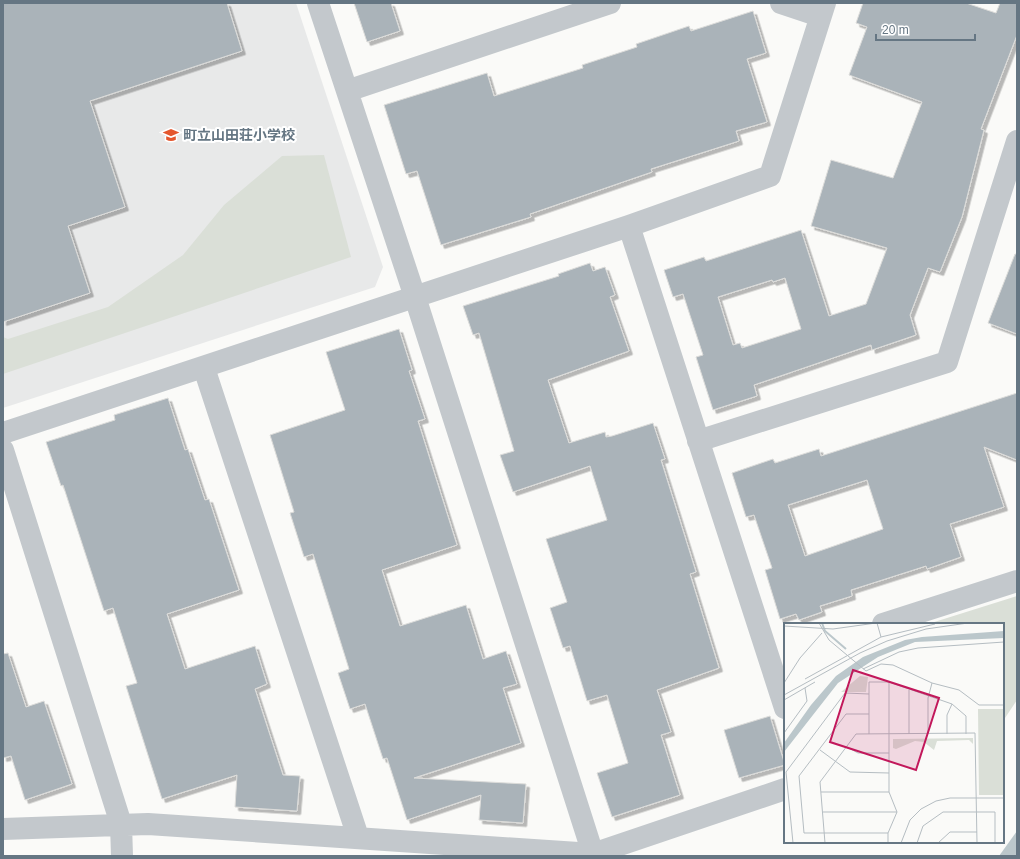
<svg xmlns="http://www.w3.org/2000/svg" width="1020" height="859" font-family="Arial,'Noto Sans JP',sans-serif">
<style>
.built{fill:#e8e9e9}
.green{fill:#dadfd7}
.water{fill:#bbc7cb}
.building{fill:#aab3b9;stroke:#dcdcda;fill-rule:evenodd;filter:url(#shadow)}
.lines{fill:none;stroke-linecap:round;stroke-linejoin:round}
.minor{stroke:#c3c8cc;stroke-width:22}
.labels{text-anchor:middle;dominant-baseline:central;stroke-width:4;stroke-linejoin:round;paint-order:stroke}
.poi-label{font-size:14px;font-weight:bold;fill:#657683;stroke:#fff;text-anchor:start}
.inset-river{fill:none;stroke:#bbc7cb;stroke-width:2}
.inset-road{fill:none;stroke:#b5bdc2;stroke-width:1}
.view{fill:#c2185b;fill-opacity:0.15;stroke:#c2185b;stroke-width:2}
.inset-edge{fill:none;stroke:#657683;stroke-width:2}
</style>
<defs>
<filter id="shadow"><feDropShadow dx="3.5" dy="3.5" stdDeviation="0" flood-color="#0004"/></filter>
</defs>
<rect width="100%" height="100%" fill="#fafaf8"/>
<path class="built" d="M3,3H296L383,267L375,287L3,408Z"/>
<path class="green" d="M324,155L351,257L3,374V337L8,339L108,307L183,255L224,205L282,156Z
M1017,596V700L1003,721V624H928Z"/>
<path class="water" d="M1017,831V856H999Z"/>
<path class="building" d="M3,3H227L242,51L90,101L125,207L68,226L90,293L3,322Z
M354,3H391L400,31L367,42Z
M863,3H966L996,13L1000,3H1017V35L981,129L984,130L962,217L940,272L928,268L910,315L916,335L872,350L871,345L754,385L757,396L713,410L696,357L703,355L683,294L673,297L664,270L704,257L706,261L801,230L829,316L866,304L887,248L811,226L831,160L893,178L922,102L849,75L867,27L856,23ZM785,278L801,329L742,348L740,343L733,345L718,297L772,280L773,282Z
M753,11L766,53L747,59L767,122L736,131L739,141L651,169L652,172L530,214L531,217L441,245L417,171L406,174L384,105L487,73L494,96L583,68L582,65L637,47L636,44L689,26L691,31Z
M1015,254H1017V334L988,323Z
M590,263L593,271L605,267L615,295L610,297L629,351L548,380L569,443L605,432L606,437L612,436L653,423L665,459L661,460L696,572L690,574L719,668L657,690L671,732L661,735L680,795L612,817L597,773L628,763L607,695L587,701L570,646L563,648L550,608L567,602L546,539L607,520L590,466L513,492L500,455L514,451L479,333L473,335L463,306L559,276L558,274Z
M399,329L412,370L409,371L425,419L418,421L457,545L382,570L400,626L466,605L483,659L506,651L517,684L503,688L521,743L414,778L526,784L523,823L479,820L481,795L407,820L387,758L383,759L365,704L350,709L338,673L349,669L313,554L304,557L290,513L294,512L270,435L345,410L326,352Z
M1017,393V460L984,447L1004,507L950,524L961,557L927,569L926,566L851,590L852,596L820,606L822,612L799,620L796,614L780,619L765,570L772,568L754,515L746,517L732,473L773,459L775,463L819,449L821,456ZM867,480L883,529L805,556L788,505Z
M168,398L185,450L188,449L205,500L209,499L239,590L167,614L185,669L255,646L267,684L255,689L283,775L300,776L297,811L235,807L237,775L162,799L126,686L137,683L113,608L104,611L63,485L61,486L46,442L115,420L114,415Z
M8,653L26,707L44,701L72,784L25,800L11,756L3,758V654Z
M770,716L785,765L739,778L724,730Z"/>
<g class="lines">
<path class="minor" d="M318,3L415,297L593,854
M781,3L820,16
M347,91L610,3
M629,226L785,708
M204,368L358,837
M3,433L629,226L770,176L825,3
M698,441L947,362L1017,141
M3,450L121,824L122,856
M883,624L1017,581
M3,829L148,824L593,854L785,789"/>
</g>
<defs>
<g id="school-bare" transform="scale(1.2)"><path d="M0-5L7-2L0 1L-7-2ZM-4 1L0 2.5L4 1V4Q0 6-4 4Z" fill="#e4572e" stroke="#fff" stroke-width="2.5" paint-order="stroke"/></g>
</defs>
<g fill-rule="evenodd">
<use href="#school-bare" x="171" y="135"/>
</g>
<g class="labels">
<g class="poi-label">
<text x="183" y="135">町立山田荘小学校</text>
</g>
</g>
<g transform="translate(784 623)">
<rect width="220" height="220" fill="#fafaf8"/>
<path d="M76,53L84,54L82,69H57ZM194,86H220V172H195ZM189,115V121L185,117L153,118L150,127L140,119L131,118L112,126L109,125V116Z" fill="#dadfd7"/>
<path d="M220,8V15L131,19L94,34L54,60L0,129V120L27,82L52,53L79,34L121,17L138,14Z" fill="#bbc7cb"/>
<path class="inset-river" d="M38,0L41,8L62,26"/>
<path class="inset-road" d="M35,0L45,17L82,48L97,41L109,42L148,60L175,67L195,82H220M93,0L97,14M0,3L49,6L92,0M79,46L115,29L134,25L220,19M21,56L97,14L151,1M0,60L16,35L38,10M125,67V111M0,72L76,30L103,18L142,6L184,0M0,77L31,59M85,91H62L15,153L20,210H104M0,110L23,78L21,65M85,111V59H105L168,81L182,93V111M144,111V75L148,60M163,111V92L168,81M63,124L74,130H105M36,127L66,149L105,150M37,169H105M39,189H113M9,220L2,149L61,70L85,71M41,220L36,159L72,111L191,110L193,220M104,220V210L113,189L105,169V59M117,220L126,197L137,186L152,178L166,175H220M133,220L139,203L159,189H211V220M154,220L166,209H193"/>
<path class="view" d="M69,47L155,75L132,147L46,119Z"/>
<rect width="220" height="220" class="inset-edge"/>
</g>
<rect width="1020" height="859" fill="none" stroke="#657683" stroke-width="8"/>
<path d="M876 34v6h99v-6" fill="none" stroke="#657683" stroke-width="2"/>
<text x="882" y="34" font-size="12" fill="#657683" stroke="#ffffff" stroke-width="3" paint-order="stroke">20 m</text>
</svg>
